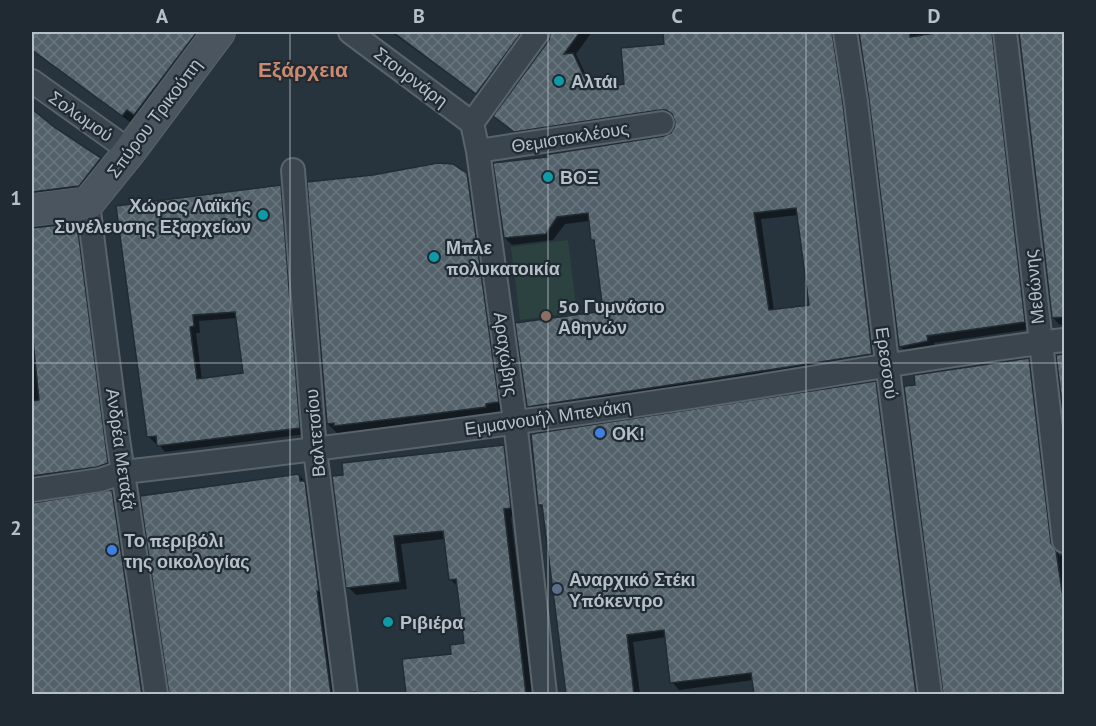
<svg xmlns="http://www.w3.org/2000/svg" width="1096" height="726" font-family="'PT Sans',sans-serif">
<style>
.grass{fill:#2c4240}
.shadow{fill:#0007;fill-rule:evenodd}
.building{fill:url(#building-cross-hatch);stroke:#222c35;stroke-width:1.5;fill-rule:evenodd}
.lines{fill:none;stroke-linecap:round;stroke-linejoin:round}
.street-casing{stroke:#59636b;stroke-width:26}
.secondary-casing{stroke:#59636b;stroke-width:34}
.street{stroke:#3b454d;stroke-width:22}
.secondary{stroke:#4a5560;stroke-width:32}
.grid{fill:none;stroke:#b7c0c8;stroke-width:1.5;stroke-opacity:0.55}
.culture-dot{fill:#0f9aa8;stroke:#202a33;stroke-width:2}
.education-dot{fill:#8d6e63;stroke:#202a33;stroke-width:2}
.shop-dot{fill:#3f7fe0;stroke:#202a33;stroke-width:2}
.service-dot{fill:#5c6f8a;stroke:#202a33;stroke-width:2}
.labels{text-anchor:middle;dominant-baseline:central;stroke-width:4.5;stroke-linejoin:round;paint-order:stroke}
.street-label{font-size:18px;fill:#b7c0c8;stroke:#202a33}
.poi-label{font-size:18px;font-weight:bold;fill:#b7c0c8;stroke:#202a33;text-anchor:start}
.quarter-label{font-size:21px;font-weight:bold;fill:#cb8a6f;stroke:#202a33}
.neatline{fill:none;stroke:#b7c0c8;stroke-width:2}
.grid-label{font-size:20px;text-anchor:middle;font-weight:bold;fill:#b7c0c8}
</style>
<defs>
<pattern id="building-cross-hatch" width="8" height="8" patternUnits="userSpaceOnUse" patternTransform="scale(1.5)"><rect width="8" height="8" fill="#53616a"/><path d="M0 0l8 8M0 8l8-8" fill="none" stroke="#6a767e"/></pattern>
</defs>
<rect width="100%" height="100%" fill="#27343d"/>
<path class="grass" d="M568,240L577,312L520,320L511,247Z"/>
<path class="shadow" d="M32,32H211L142,122L135,116L130,122L32,50Z
M391,32H534L484,100Z
M553,32H592L576,54L593,90L625,85L666,46L664,32H842L879,361L536,414L529,406L604,312L596,243L592,239L590,221L565,224L553,240L512,245L505,238L549,158L671,135L676,129L675,117L668,116L523,138L503,123L495,116L550,41ZM799,215L811,306L774,311L761,219Z
M860,32H1001L1032,329L934,343V348L907,353L900,346L871,100Z
M1020,32H1064V324L1060,325L1053,318Z
M32,111L100,160L108,167L87,194L32,202Z
M466,174L477,185L508,412L495,414L496,417L346,435L344,433L338,434L328,424Z
M280,187L287,194L306,434L165,452L158,443L156,444L149,437L118,208ZM237,318L245,375L202,380L196,333H200L199,321Z
M76,224L84,232L115,471L32,487V229Z
M1029,359L1036,367L1057,551L1059,555L1064,556V694H945Z
M875,382L883,390L922,694H756L754,680L679,690L672,682L666,637L633,642L640,694H568L545,510L539,505Z
M504,447L512,455L518,516L511,517L532,694H408L404,660L453,655L465,645L459,588L450,579L445,539L401,544L407,589L356,595L348,587L334,478Z
M299,475L313,490L337,694H171Z
M111,492L119,500L148,694H32V505Z"/>
<path class="building" d="M32,32H197L134,115L127,110L122,116L32,50Z
M393,32H522L476,94Z
M551,32H580L564,54L573,53L590,89L624,84L621,48L664,44L663,33L832,32L843,104L872,354L527,407L515,323L603,311L594,240H591L588,213L557,217L546,234L504,238L493,163L547,157L544,155L664,136L671,133L674,128L675,122L672,114L666,110H660L514,132L493,116L549,40ZM796,208L809,305L769,310L754,213Z
M859,32H910V37L941,32H992L1025,322L927,336L928,341L899,347L869,100Z
M1019,32H1065V317L1052,318Z
M32,109L54,127L101,158L79,186L32,192Z
M438,163L453,164L467,173L499,402L486,404V407L416,416L334,426V423L327,424L307,182L373,175Z
M281,185L300,428L157,446L156,436L147,437L116,206ZM235,312L243,373L197,379L190,327L194,326L193,315Z
M77,223L108,463L97,467L32,476V409L33,401L39,400L32,330V228Z
M1065,354V428L1056,355Z
M1029,358L1051,543L1056,551L1065,611V694H943L904,386L915,385L914,375Z
M876,381L916,694H754L751,673L670,683L664,630L627,635L634,694H566L542,505H538L531,434Z
M504,445L511,508L504,509L526,694H477L476,692L451,694H406L402,659L451,654L450,645L464,643L456,579L449,580L443,531L394,536L400,582L346,588L332,476L343,475L342,463Z
M299,474L300,481H305L319,591H317L331,694H169L140,496Z
M112,490L142,694H32V503Z"/>
<g class="lines">
<g class="street-casing">
<path id="street" d="M350,32L472,123
M845,32L856,102L886,354L930,694
M1005,32L1064,541
M32,81L130,151
M472,123L478,151L515,421L545,694
M472,123L538,32
M478,151L662,123
M293,170L315,450L346,694
M88,203L118,439L156,694
M32,490L100,480L124,472C315,450 506,425 697,396C819,378 941,354 1064,340"/>
</g>
<g class="secondary-casing">
<path id="secondary" d="M32,210L88,203L130,151L219,32"/>
</g>
<use href="#street" class="street"/>
<use href="#secondary" class="secondary"/>
</g>
<path class="grid" d="M290,32V694M548,32V694M806,32V694M32,363H1064"/>
<g class="culture-dot">
<circle cx="559" cy="81" r="6"/>
<circle cx="548" cy="177" r="6"/>
<circle cx="263" cy="215" r="6"/>
<circle cx="434" cy="257" r="6"/>
<circle cx="388" cy="622" r="6"/>
</g>
<circle class="education-dot" cx="546" cy="316" r="6"/>
<g class="shop-dot">
<circle cx="600" cy="433" r="6"/>
<circle cx="112" cy="550" r="6"/>
</g>
<circle class="service-dot" cx="557" cy="589" r="6"/>
<g class="labels">
<g class="street-label">
<text transform="translate(411 77) rotate(37)">Στουρνάρη</text>
<text transform="translate(81 116) rotate(35)">Σολωμού</text>
<text transform="translate(154 118) rotate(-53)">Σπύρου Τρικούπη</text>
<text transform="translate(570 137) rotate(-9)">Θεμιστοκλέους</text>
<text transform="translate(1034 287) rotate(-96)">Μεθώνης</text>
<text transform="translate(506 354) rotate(82)">Αραχώβης</text>
<text transform="translate(887 363) rotate(82)">Ερεσσού</text>
<text transform="translate(548 417) rotate(-8)">Εμμανουήλ Μπενάκη</text>
<text transform="translate(315 433) rotate(-95)">Βαλτετσίου</text>
<text transform="translate(121 449) rotate(82)">Ανδρέα Μεταξά</text>
</g>
<g class="poi-label">
<text x="571" y="81">Αλτάι</text>
<text x="560" y="177">ΒΟΞ</text>
<text x="251" y="205" text-anchor="end">Χώρος Λαϊκής<tspan x="251" dy="21">Συνέλευσης Εξαρχείων</tspan></text>
<text x="446" y="247">Μπλε<tspan x="446" dy="21">πολυκατοικία</tspan></text>
<text x="558" y="306">5ο Γυμνάσιο<tspan x="558" dy="21">Αθηνών</tspan></text>
<text x="612" y="433">ΟΚ!</text>
<text x="124" y="540">Το περιβόλι<tspan x="124" dy="21">της οικολογίας</tspan></text>
<text x="569" y="579">Αναρχικό Στέκι<tspan x="569" dy="21">Υπόκεντρο</tspan></text>
<text x="400" y="622">Ριβιέρα</text>
</g>
<g class="quarter-label">
<text x="303" y="69">Εξάρχεια</text>
</g>
</g>
<rect width="1096" height="726" fill="none" stroke="#202a33" stroke-width="66"/>
<rect x="33" y="33" width="1030" height="660" class="neatline"/>
<g class="grid-label">
<text x="162" y="23">A</text>
<text x="419" y="23">B</text>
<text x="677" y="23">C</text>
<text x="934" y="23">D</text>
<text x="16" y="205">1</text>
<text x="16" y="535">2</text>
</g>
</svg>
